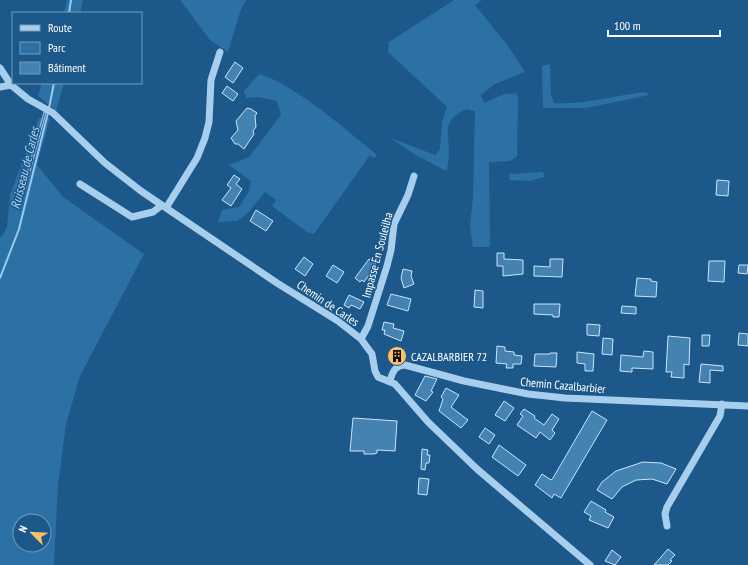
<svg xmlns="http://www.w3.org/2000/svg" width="748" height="565" font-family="'PT Sans Narrow',sans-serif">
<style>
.green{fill:#2c71a6;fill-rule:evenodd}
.water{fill:#4d789c;stroke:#9acaee}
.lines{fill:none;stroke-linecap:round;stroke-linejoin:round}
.stream{stroke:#9acaee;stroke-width:2}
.building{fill:#4482b2;stroke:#cce5f9}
.minor{stroke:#a7ceec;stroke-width:7}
.labels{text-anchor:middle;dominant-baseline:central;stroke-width:3;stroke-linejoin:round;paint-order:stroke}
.street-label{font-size:12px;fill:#fff;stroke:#1c588a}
.poi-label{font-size:12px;fill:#fff;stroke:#1c588a;text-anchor:start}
.water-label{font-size:13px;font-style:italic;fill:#b3d8f4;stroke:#1c588a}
</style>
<rect width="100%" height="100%" fill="#1c588a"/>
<path class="green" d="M67,0H83L80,13H64Z
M180,0H246L240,12L228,52L210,40Z
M454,0H482L475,5L508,46L525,72L495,84L481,95L484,103L504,94L516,93L518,98L517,156L510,161L489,162L490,247H473L470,226L473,197L475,111L466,109C445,121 447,125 449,148C449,155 448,163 447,170H444L414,154L391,138L435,155L440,149L442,122L447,107L388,52L389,42Z
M550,64L551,95L554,103C585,105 615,95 646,92L649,95L586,108H543L542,66Z
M259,74C296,85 346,130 377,155L374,158L370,155L314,234L307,232L272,206L276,200L265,192L247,214L237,221L218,222L222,210L239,207L249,191L251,181L229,165L249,157L281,115L277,101L258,97L246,98L244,91Z
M42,83H64L56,111L38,96Z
M39,118H50L37,165L63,197L144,254L80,376L66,424L58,485L54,565H0V237L3,235L7,227L10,195ZM20,521H44V545H20Z
M543,172L545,177L530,181L510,180L509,174Z"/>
<path class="water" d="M44,112L46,113L25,189L23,187Z"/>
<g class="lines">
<path class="stream" d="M69,13L71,0
M49,108L54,83
M0,278L19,229L48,113"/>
</g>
<path class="building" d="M235,62L243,68L233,83L225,77Z
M227,86L238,94L233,101L222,93Z
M247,108L251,109L257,113L255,116L256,127L253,131L254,134L244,149L238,144H235L231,138L238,130L236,121Z
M234,175L240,179L236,184L242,189L231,206L222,200L231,188L227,185Z
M717,180L729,181L728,196L716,195Z
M256,210L273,221L266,231L250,221Z
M497,253H504V259L523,260V274L503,276V266H497Z
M304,257L313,264L305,276L295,269Z
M369,259L376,262L374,268L364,282L362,280L360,282L355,278Z
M550,259H563L562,277L534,276V266L550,267Z
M709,261H725L724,282L708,281Z
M333,265L344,272L337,283L326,276Z
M739,265H748L747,274L738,273Z
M403,269L412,271L411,276L414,284L404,288L401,278Z
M637,278L651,279V281L657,282L656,297L635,296Z
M475,290L483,291V308L474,307Z
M391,294L411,299L408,311L387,305Z
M349,295L364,302L360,309L351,305L349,308L344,305Z
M534,304H560L559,317H553V315L534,314Z
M622,306L636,307V314L621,313Z
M384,322L394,324L393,328L404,331L401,341L384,334L385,330H382Z
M587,324L600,325L599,336L587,335Z
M739,333L748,334V346L738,345Z
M702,335H710L709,346H702Z
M668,336L690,338L689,365L684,364V378L671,377L672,372H666Z
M603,338L613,339L612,355L602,354Z
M497,346L505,347V351L514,352V355L522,356L521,364H513V368H506L507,364L496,363Z
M644,351L653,352V369L632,368V372L620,371L621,355L643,357Z
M577,352L594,354L593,371H585V364L577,363Z
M550,353H557L556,367L534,366L535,354H550Z
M701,364L723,366V371L710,370V383L699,382Z
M425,376L437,379L431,391L433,392L426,401L415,395Z
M446,388L459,395L451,407L468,420L461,428L439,411L443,399L441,397Z
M504,401L514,408L505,421L495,415Z
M524,409L535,416L534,418L544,425L552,414L559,419L552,430L555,433L550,440L540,432L536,438L517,425L523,416L520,414Z
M592,411L607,420L561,498L554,494L552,498L535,485L542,474L551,480L553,478Z
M353,418L397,421L395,451L377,450V453L374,454H364V451H350Z
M485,428L495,435L489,444L479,437Z
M499,445L526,465L518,476L492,457Z
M422,449L428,450L427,455H430L429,463H426L425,470L421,469Z
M643,462L661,463L676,469L667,484L652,479L636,480L622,487L612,499L597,490L602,482L616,471Z
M419,478L429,479L427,495L418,494Z
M591,501L606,510L605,512L614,517L608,528L589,520L591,516L584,512Z
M668,549L675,555L670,560L672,561L668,565H654Z
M612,550L621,557L615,565L605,561Z"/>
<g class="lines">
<path class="minor" d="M0,68L11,85L28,99L53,113L105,163L141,191L277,283L338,321L361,339L372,354L375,371L378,377L395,384L428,422L477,469L590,565
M0,87L11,85
M80,184L132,217L153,212L162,205
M166,208L197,158L205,138L209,122L211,80L220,52
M361,339L368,326L387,266L391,250L394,224L408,195L414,176
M390,381C392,373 395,365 405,365L464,381L528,394L565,398L748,406
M667,526L665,514L667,507L720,416L722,404"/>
</g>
<defs>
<g id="building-disc" transform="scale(1)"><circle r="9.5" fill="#fdc064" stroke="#1c588a"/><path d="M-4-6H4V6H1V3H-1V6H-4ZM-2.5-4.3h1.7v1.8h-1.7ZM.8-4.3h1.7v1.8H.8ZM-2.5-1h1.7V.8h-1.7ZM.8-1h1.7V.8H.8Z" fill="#111"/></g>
</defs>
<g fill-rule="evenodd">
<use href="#building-disc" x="397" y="356"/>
</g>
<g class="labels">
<g class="street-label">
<text transform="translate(377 255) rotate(-75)">Impasse En Souleilha</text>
<text transform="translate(328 303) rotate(34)">Chemin de Carles</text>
<text transform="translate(563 385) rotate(5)">Chemin Cazalbarbier</text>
</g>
<g class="poi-label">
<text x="411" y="356">CAZALBARBIER 72</text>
</g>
<g class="water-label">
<text transform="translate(25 168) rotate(-76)">Ruisseau de Carles</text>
</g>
</g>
<rect x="12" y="12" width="130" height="72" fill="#1c588a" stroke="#779bb9"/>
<rect x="20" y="25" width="20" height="6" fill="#a7ceec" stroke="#779bb9"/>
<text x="48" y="32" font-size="12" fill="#ffffff">Route</text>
<rect x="20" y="42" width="20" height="12" fill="#2c71a6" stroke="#779bb9"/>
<text x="48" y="52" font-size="12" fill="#ffffff">Parc</text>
<rect x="20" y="62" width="20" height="12" fill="#4482b2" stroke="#779bb9"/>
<text x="48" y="72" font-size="12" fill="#ffffff">Bâtiment</text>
<g transform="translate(32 533) rotate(294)"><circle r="19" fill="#1c588a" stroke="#779bb9"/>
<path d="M0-3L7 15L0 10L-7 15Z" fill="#fdc064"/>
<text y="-6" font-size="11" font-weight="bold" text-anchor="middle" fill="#ffffff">N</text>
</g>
<path d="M608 30v6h112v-6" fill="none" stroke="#ffffff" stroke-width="2"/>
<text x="614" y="30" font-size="12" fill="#ffffff" stroke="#1c588a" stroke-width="3" paint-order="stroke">100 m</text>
</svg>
